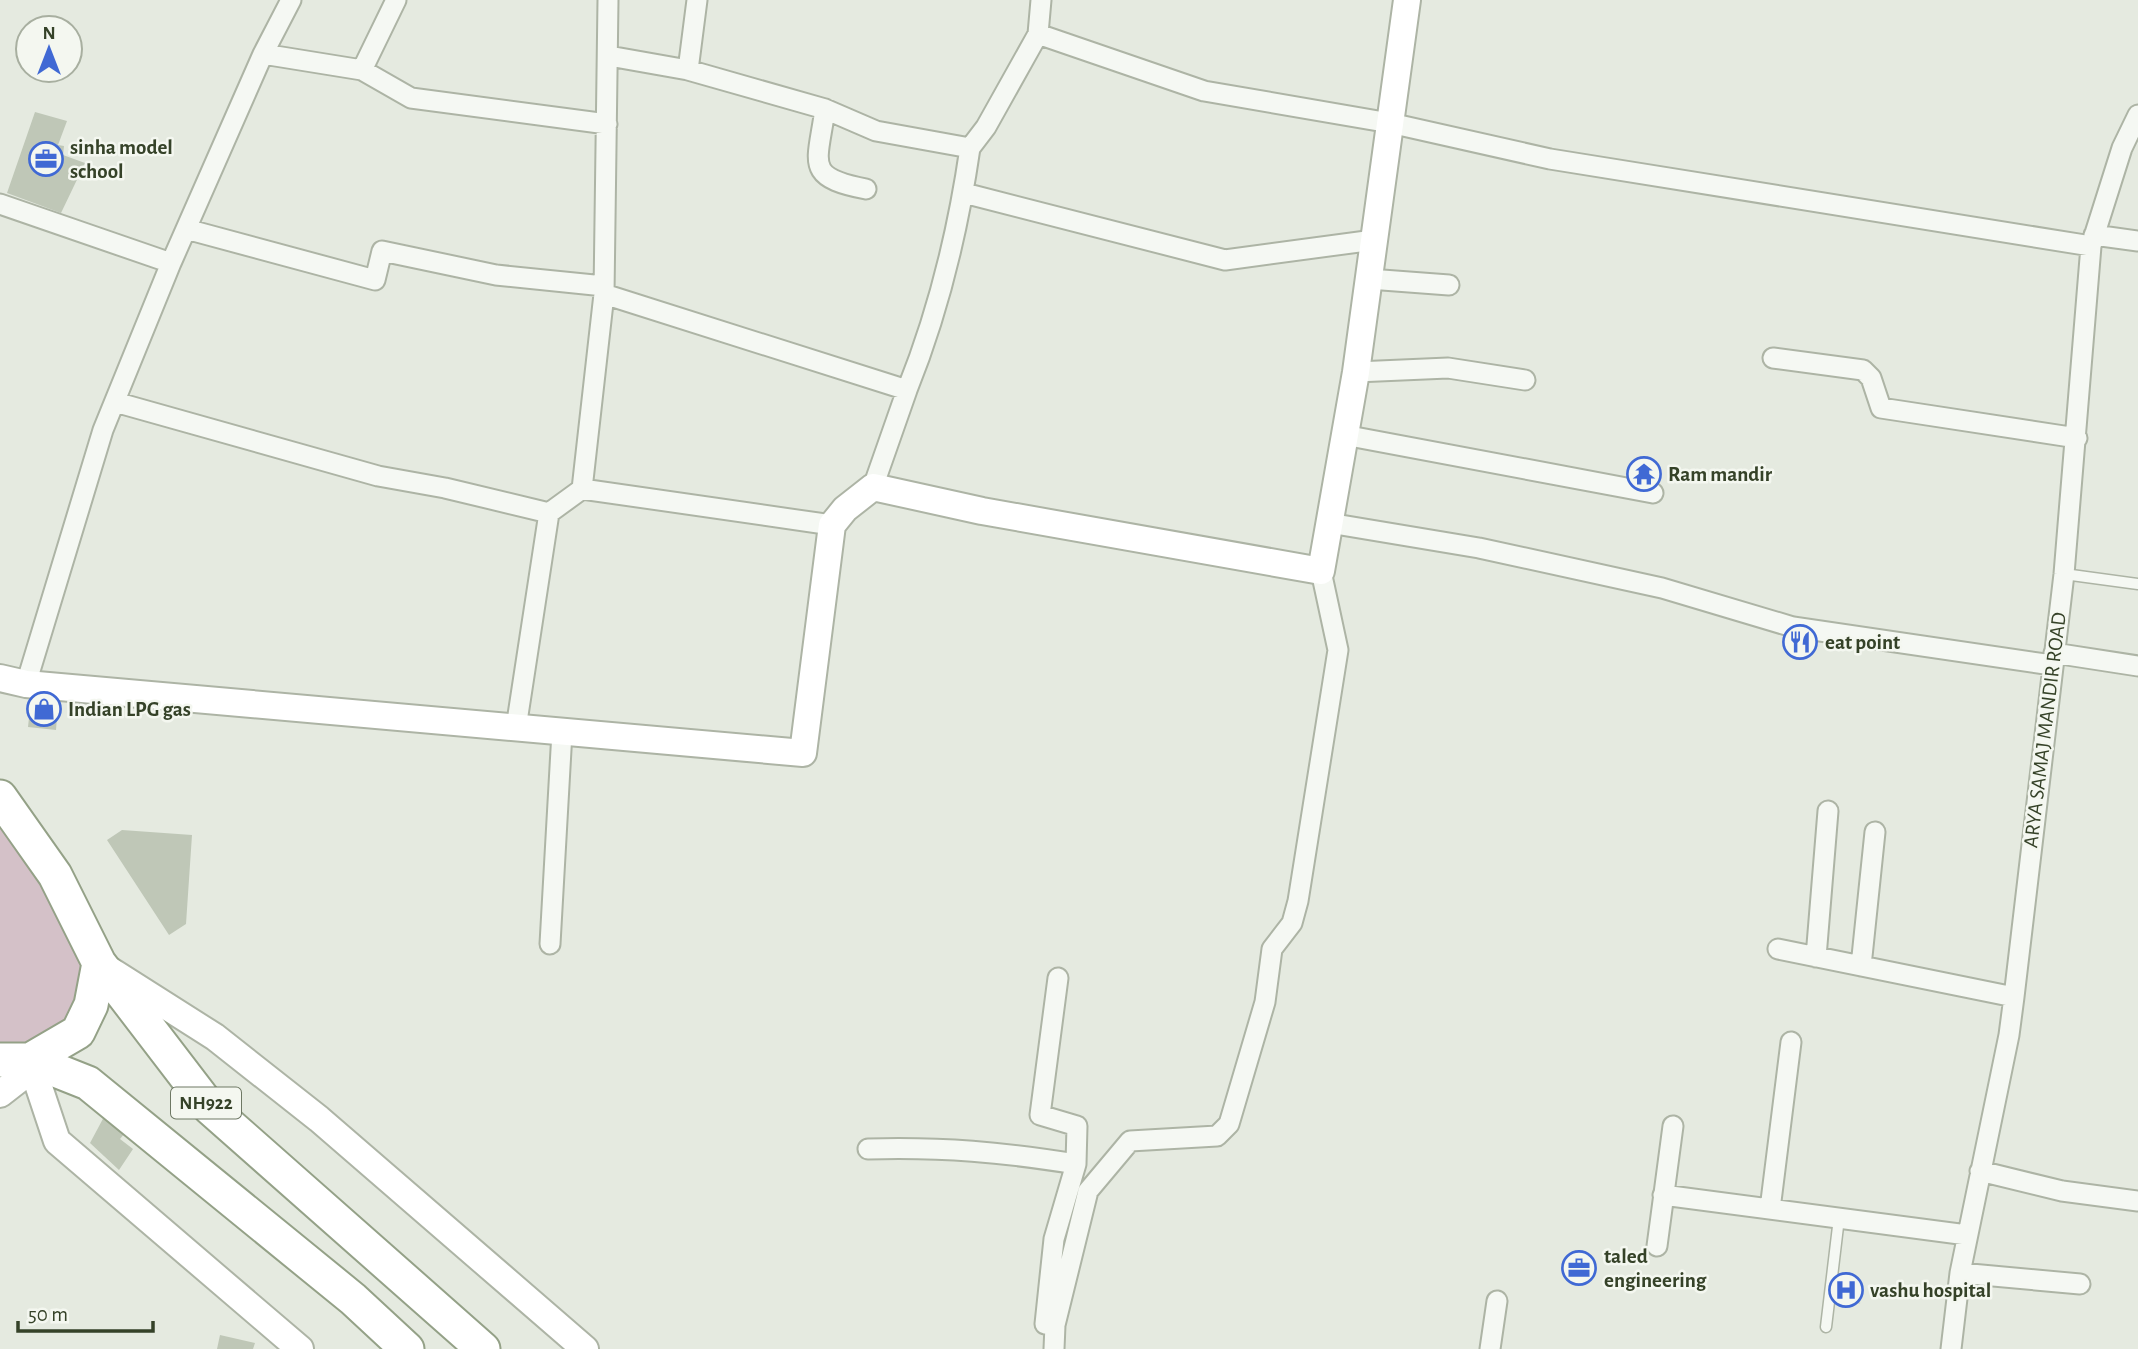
<svg xmlns="http://www.w3.org/2000/svg" width="2138" height="1349" font-family="'Alegreya Sans',sans-serif">
<style>
.built{fill:#d5dcce}
.green{fill:#d4c1c8}
.building{fill:#bfc7b7}
.lines{fill:none;stroke-linecap:round;stroke-linejoin:round}
.lane-casing{stroke:#adb4a5;stroke-width:13}
.street-casing{stroke:#adb4a5;stroke-width:23}
.secondary-casing{stroke:#adb4a5;stroke-width:30}
.highway-casing{stroke:#94a187;stroke-width:37}
.lane{stroke:#f5f8f3;stroke-width:10}
.street{stroke:#f5f8f3;stroke-width:19}
.secondary{stroke:#fff;stroke-width:26}
.highway{stroke:#fff;stroke-width:33}
.labels{text-anchor:middle;dominant-baseline:central;stroke-width:5;stroke-linejoin:round;paint-order:stroke}
.shield{fill:#f4f7f0;stroke:#6e7864;stroke-width:2}
.shield-label{font-size:19px;font-weight:bold;fill:#354228}
.poi-label{font-size:21px;font-weight:bold;fill:#354228;stroke:#f4f7f0;text-anchor:start}
.street-label{font-size:21px;fill:#354228;stroke:#f4f7f0}
</style>
<rect width="100%" height="100%" fill="#e5eae0"/>
<path class="built" d="M1832,1280L1862,1285L1860,1304L1830,1296Z"/>
<path class="green" d="M0,827L23,844L85,960L75,1009L63,1024L38,1042L0,1050Z"/>
<path class="building" d="M35,112L67,121L58,145L64,146L63,155L85,163L61,213L7,193Z
M32,690L59,691L56,730L28,727Z
M122,830L192,835L186,924L169,935L107,840Z
M105,1115L128,1129L120,1139L133,1149L119,1170L90,1143Z
M220,1335L255,1343L253,1349H217Z"/>
<g class="lines">
<g class="lane-casing">
<path id="lane" d="M2064,574L2138,584
M1826,1327L1839,1218"/>
</g>
<g class="street-casing">
<path id="street" d="M608,0L604,294L582,489L832,525
M697,0L688,70L825,109L876,131L970,148C958,231 938,313 907,390
M1038,34L1204,91L1390,123L1550,159L2091,246
M263,54L291,0
M609,56L688,70
M362,70L411,98L607,124
M825,109C818,163 803,177 866,189
M970,148L986,127L1038,34L1041,0
M964,193L1225,260L1374,240
M0,204L171,263
M186,229L375,280L382,251L496,275L604,286
M2094,235L2138,241
M1369,279L1449,285
M604,294L907,390L873,487
M1773,358L1863,370L1871,378L1881,408L2077,438
M1356,372L1448,368L1525,380
M115,402L378,476L445,488L549,513
M1344,435L1653,493
M1329,523L1479,548L1662,588L1793,627L2052,665
M2054,653L2138,666
M26,684L103,430L171,263L263,54L362,70L396,0
M516,728L549,513L582,489
M550,944L562,732
M1778,949L2014,997
M1816,957L1828,811
M1861,966L1875,832
M868,1149C944,1147 1001,1152 1076,1164
M1980,1171L2062,1191L2138,1201
M1663,1195L1967,1235
M1770,1209L1791,1042
M1657,1246L1673,1126
M1960,1273L2080,1284
M1045,1324L1054,1239L1076,1164L1077,1126L1040,1115L1058,978
M1054,1349L1055,1325L1088,1191L1130,1141L1217,1136L1229,1124L1265,1002L1272,949L1292,923L1298,901L1338,650L1321,571
M1490,1349L1497,1301
M1951,1349L1960,1273L2009,1035L2014,997L2064,574L2091,246L2122,148L2138,115"/>
</g>
<g class="secondary-casing">
<path id="secondary" d="M0,678L26,684L803,753L832,525L845,509L873,487L982,511L1321,571L1356,372L1407,0
M111,971L215,1037L319,1119L585,1349
M30,1060L57,1141L300,1349
M0,1094L18,1080L30,1060"/>
</g>
<g class="highway-casing">
<path id="highway" d="M0,797L55,875L99,963L210,1108L483,1349
M0,1060H30L78,1032L91,1005L99,963
M30,1060L88,1083L353,1299L407,1349"/>
</g>
<use href="#lane" class="lane"/>
<use href="#street" class="street"/>
<use href="#secondary" class="secondary"/>
<use href="#highway" class="highway"/>
</g>
<defs>
<g id="office-ring" transform="scale(1.75)"><circle r="9.5" fill="#f4f7f0" stroke="#4069d4" stroke-width="1.5"/><path d="M-6-3h4V-5.5h4V-3h4V5H-6ZM-1-4.5V-3h2v-1.5ZM-6 0V1H6V0Z" fill="#4069d4"/></g>
<g id="temple-ring" transform="scale(1.75)"><circle r="9.5" fill="#f4f7f0" stroke="#4069d4" stroke-width="1.5"/><path d="M0-6L5-2H3V0L6.5 2.5H4V6H1.5V3h-3V6H-4V2.5H-6.5L-3 0V-2H-5Z" fill="#4069d4"/></g>
<g id="restaurant-ring" transform="scale(1.75)"><circle r="9.5" fill="#f4f7f0" stroke="#4069d4" stroke-width="1.5"/><path d="M-5-6h1v4h1v-4h1v4h1v-4h1v5L-1.5 .5V6h-2V.5L-5-1ZM5-6V6H3V1.5H1.5Q1.5-4 5-6Z" fill="#4069d4"/></g>
<g id="shop-ring" transform="scale(1.75)"><circle r="9.5" fill="#f4f7f0" stroke="#4069d4" stroke-width="1.5"/><path d="M-5-2.5h2.3a2.7 3.5 0 0 1 5.4 0H5L5.5 6h-11ZM-1.5-2.5h3a1.5 2.3 0 0 0-3 0Z" fill="#4069d4"/></g>
<g id="hospital-ring" transform="scale(1.75)"><circle r="9.5" fill="#f4f7f0" stroke="#4069d4" stroke-width="1.5"/><path d="M-5-5h3v3.5h4V-5h3V5h-3V1.5h-4V5h-3Z" fill="#4069d4"/></g>
</defs>
<g fill-rule="evenodd">
<use href="#office-ring" x="46" y="159"/>
<use href="#temple-ring" x="1644" y="474"/>
<use href="#restaurant-ring" x="1800" y="642"/>
<use href="#shop-ring" x="44" y="709"/>
<use href="#office-ring" x="1579" y="1268"/>
<use href="#hospital-ring" x="1846" y="1290"/>
</g>
<g class="labels">
<rect class="shield" x="171" y="1087.5" width="70" height="31" rx="5"/>
<g class="shield-label">
<text x="206" y="1103">NH922</text>
</g>
<g class="poi-label">
<text x="70" y="147">sinha model<tspan x="70" dy="24">school</tspan></text>
<text x="1668" y="474">Ram mandir</text>
<text x="1825" y="642">eat point</text>
<text x="68" y="709">Indian LPG gas</text>
<text x="1604" y="1256">taled<tspan x="1604" dy="24">engineering</tspan></text>
<text x="1870" y="1290">vashu hospital</text>
</g>
<g class="street-label">
<text transform="translate(2045 730) rotate(-83)">ARYA SAMAJ MANDIR ROAD</text>
</g>
</g>
<g transform="translate(49 49)"><circle r="33" fill="#f4f7f0" stroke="#a8afa0" stroke-width="2"/>
<path d="M0-5L12 26L0 18L-12 26Z" fill="#4069d4"/>
<text y="-10" font-size="19" font-weight="bold" text-anchor="middle" fill="#354228">N</text>
</g>
<path d="M18 1321v10h135v-10" fill="none" stroke="#354228" stroke-width="3.5"/>
<text x="28" y="1321" font-size="21" fill="#354228" stroke="#f4f7f0" stroke-width="5" paint-order="stroke">50 m</text>
</svg>
